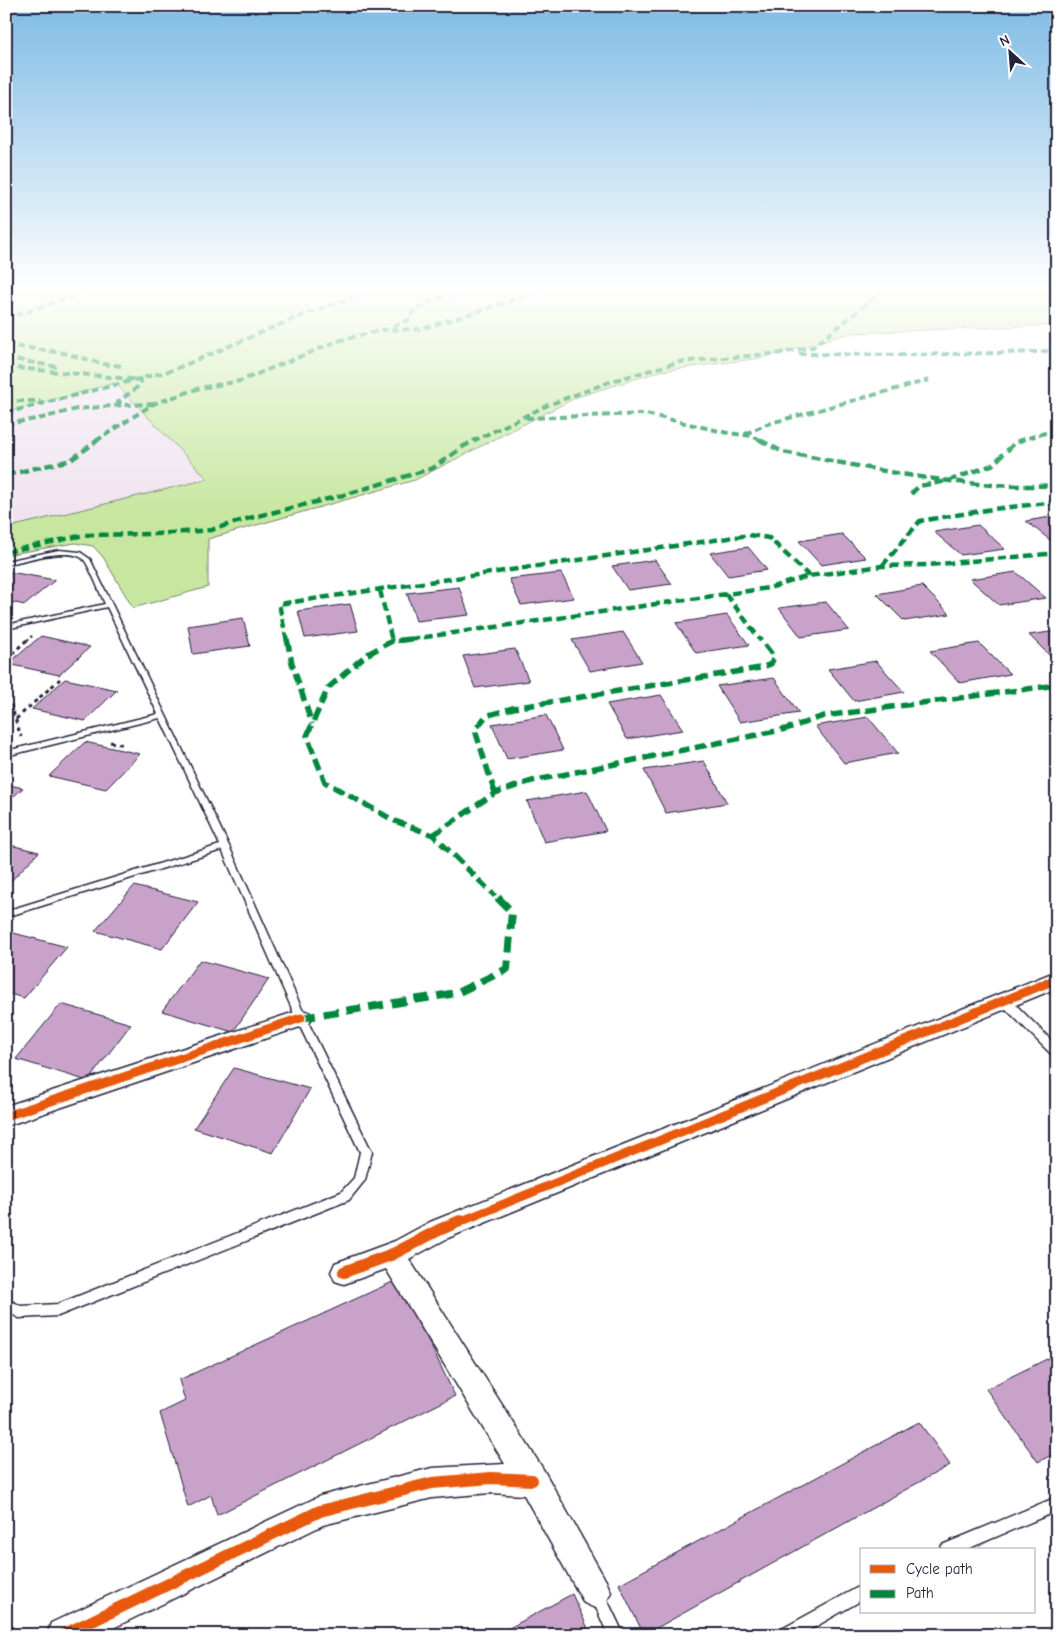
<svg xmlns="http://www.w3.org/2000/svg" width="1063" height="1641" font-family="'Comic Neue',sans-serif">
<style>
.built{fill:#efe3ef}
.green{fill:#c7e7a0;stroke:#74846e}
.building{fill:#c9a2ca;stroke:#22223b}
.lines{fill:none;stroke-linecap:round;stroke-linejoin:round}
.lane-casing{stroke:#22223b;stroke-width:3}
.street-casing{stroke:#22223b;stroke-width:3}
.path-far1{stroke:#22223b;stroke-width:2.5;stroke-dasharray:2.5 2.5;stroke-linecap:butt}
.path{stroke:#22223b;stroke-width:3;stroke-dasharray:4 4;stroke-linecap:butt}
.lane{fill:#fff;fill-rule:evenodd}
.street{fill:#fff;fill-rule:evenodd}
.quiet-far3{stroke:#00873e;stroke-width:4;stroke-dasharray:7 4;stroke-linecap:butt}
.quiet-far2{stroke:#00873e;stroke-width:4.5;stroke-dasharray:9 4.5;stroke-linecap:butt}
.quiet-far1{stroke:#00873e;stroke-width:5.5;stroke-dasharray:12 5.5;stroke-linecap:butt}
.quiet{stroke:#00873e;stroke-width:8;stroke-dasharray:15 8;stroke-linecap:butt}
.cycleway-far1-casing{stroke:#fff;stroke-width:12}
.cycleway-casing{stroke:#fff;stroke-width:15}
.cycleway-far1{stroke:#e8590c;stroke-width:9}
.cycleway{stroke:#e8590c;stroke-width:12}
</style>
<rect width="100%" height="100%" fill="#fff"/>
<filter id="ink" filterUnits="userSpaceOnUse"><feTurbulence type="fractalNoise" baseFrequency=".02" numOctaves="2"/><feDisplacementMap in="SourceGraphic" scale="10" xChannelSelector="R" yChannelSelector="G"/><feConvolveMatrix kernelMatrix="1 2 1 2 8 2 1 2 1" color-interpolation-filters="sRGB"/></filter>
<g filter="url(#ink)">
<path class="built" d="M115,383L208,479L6,528V412Z"/>
<path class="green" d="M6,286H1057V325L851,333L762,358L661,371L577,397L415,480L208,539V587L133,608L103,557L93,546L75,543L6,555V528L208,479L115,383L6,412Z"/>
<path class="building" d="M1057,516V543L1055,544L1026,521Z
M978,525L1005,549L961,555L934,532Z
M842,534L866,558L821,565L799,541Z
M748,547L767,570L728,576L710,553Z
M655,560L672,584L628,590L612,566Z
M10,572L55,580L25,605L6,601V575Z
M1016,572L1046,598L999,605L970,579Z
M561,573L574,598L521,605L509,579Z
M922,586L950,614L904,621L877,594Z
M459,587L469,615L416,621L407,593Z
M826,602L849,630L801,637L779,608Z
M350,604L358,631L305,638L298,611Z
M727,615L749,645L696,653L676,623Z
M243,618L250,646L193,654L188,626Z
M1057,631V663L1029,635Z
M623,632L642,662L590,671L572,640Z
M41,636L90,647L59,675L8,664Z
M979,643L1010,674L960,683L930,651Z
M515,649L529,681L475,688L463,656Z
M876,661L904,692L854,701L828,669Z
M774,678L799,713L740,722L717,686Z
M65,679L117,690L85,721L32,709Z
M661,695L683,730L627,739L607,704Z
M546,715L563,750L507,759L492,724Z
M868,717L898,753L844,763L815,726Z
M85,742L140,754L106,789L49,776Z
M704,761L727,803L666,813L644,770Z
M6,784L23,788L6,803Z
M587,791L606,831L544,842L527,801Z
M6,844L39,852L6,886Z
M134,886L198,902L162,949L95,931Z
M6,931L67,947L24,998L6,993Z
M200,960L269,979L233,1032L162,1011Z
M61,1004L131,1024L88,1081L16,1059Z
M234,1068L310,1089L273,1153L194,1128Z
M399,1279L455,1396L217,1515L211,1495L188,1507L160,1413L185,1401L179,1380Z
M1057,1354V1452L1038,1462L986,1389Z
M919,1422L950,1465L644,1635L619,1584Z
M572,1594L591,1635H503L502,1632Z"/>
<g class="lines">
<g class="lane-casing">
<path id="lane" d="M59,550L80,552L90,559L229,846L306,1018L372,1152L365,1180L349,1200L58,1316L19,1318L6,1311V1298L21,1306L58,1304L341,1192L354,1178L360,1152L296,1018L222,850L6,917V911L220,845L160,718L6,756V751L158,714L107,607L6,629V625L105,604C99,591 92,572 85,561C73,545 23,561 6,565V561Z
M1004,996L1008,997L1057,1046V1057L1053,1056L1000,1003L999,1000L1000,997Z
M1057,1497V1511L965,1550H940L942,1545Z
M862,1585V1600L801,1635H777L780,1630Z
M597,1587L602,1589L624,1635H608L590,1594L592,1589Z"/>
</g>
<g class="street-casing">
<path id="street" d="M1057,971V988L448,1238L409,1259L543,1469L606,1581L611,1592L606,1603L595,1608L584,1603L524,1495L491,1493L432,1498L323,1525L99,1635H47L51,1623L320,1496L432,1468L505,1464L386,1269L344,1284L335,1281L331,1272L335,1263L395,1241L430,1222Z
M301,1010L309,1012L312,1018L309,1024L6,1126V1106Z"/>
</g>
<path class="path-far1" d="M27,641L32,636"/>
<path class="path" d="M6,659L28,639
M6,689L21,737
M16,719L60,679
M110,742L125,745"/>
<use href="#lane" class="lane"/>
<use href="#street" class="street"/>
<path class="quiet-far3" d="M6,288L14,286
M6,319L102,286
M393,326L411,319L412,312C435,297 460,291 487,286
M6,345L64,353L103,364L123,366
M799,354L910,355L1040,352L1057,349
M6,358L59,367
M6,367L141,380L140,385L118,402L123,405L153,404
M6,401H41
M6,413L173,370L293,319L383,286
M526,418L646,414L728,433L752,436L763,441
M6,424L42,418L77,409L123,405
M745,434L767,424L929,380
M96,441L153,404L200,388L240,381L338,341L381,330L421,329L560,286
M473,441L548,405L612,381L679,362L781,353L813,347L889,286
M1018,441L1045,433L1057,432"/>
<path class="quiet-far2" d="M760,440L783,452C873,468 965,491 1057,485
M6,475L71,460L98,440
M911,494L919,486L948,481L992,465L1016,442L1022,440
M6,552L84,535L157,534L211,530L250,518L344,495L433,468L464,446L476,440
M882,566L920,521L992,509L1057,502
M380,590L392,641
M726,594L761,641
M287,641L279,604L749,535L769,538L809,576
M397,641L769,588L809,576L882,566L929,565L1057,553"/>
<path class="quiet-far1" d="M287,639L292,663L312,724
M411,639L392,641L366,655L328,688L307,736L325,782L395,821L433,835L495,896
M495,793L475,730L486,716L513,708L760,668L771,664L774,657L760,639
M433,835L495,793L532,781L786,729L824,716L1057,685"/>
<path class="quiet" d="M301,1018L457,993L507,969L512,912L494,894"/>
<g class="cycleway-far1-casing">
<path id="cycleway-far1" d="M6,1116L301,1018
M457,1223L1057,979"/>
</g>
<g class="cycleway-casing">
<path id="cycleway" d="M344,1272L393,1254L439,1230L460,1221
M63,1635L320,1511L432,1483L491,1478L532,1480"/>
</g>
<use href="#cycleway-far1" class="cycleway-far1"/>
<use href="#cycleway" class="cycleway"/>
</g>
</g>
<linearGradient id="sky" x2="0" y2="1"><stop stop-color="#7ebbe5"/><stop offset="0.56" stop-color="#fff"/><stop offset="1" stop-color="#fff" stop-opacity="0"/></linearGradient>
<rect width="1063" height="515" fill="url(#sky)"/>
<rect width="1063" height="1641" fill="none" stroke="#fff" stroke-width="25"/>
<rect x="12" y="12" width="1038" height="1616" fill="none" stroke="#22223b" stroke-width="2" filter="url(#ink)"/>
<rect x="860" y="1548" width="175" height="65" fill="#ffffff" stroke="#a7a7b1"/>
<rect x="870" y="1565" width="25" height="8" fill="#e8590c" stroke="#a7a7b1"/>
<text x="906" y="1574" font-size="15" fill="#22223b">Cycle path</text>
<rect x="870" y="1590" width="25" height="8" fill="#00873e" stroke="#a7a7b1"/>
<text x="906" y="1598" font-size="15" fill="#22223b">Path</text>
<g transform="translate(1010 52) rotate(334)" stroke="#ffffff" stroke-width="4" paint-order="stroke">
<path d="M0-4L9 19L0 12L-9 19Z" fill="#22223b"/>
<text y="-8" font-size="14" font-weight="bold" text-anchor="middle" fill="#22223b">N</text>
</g>
</svg>
